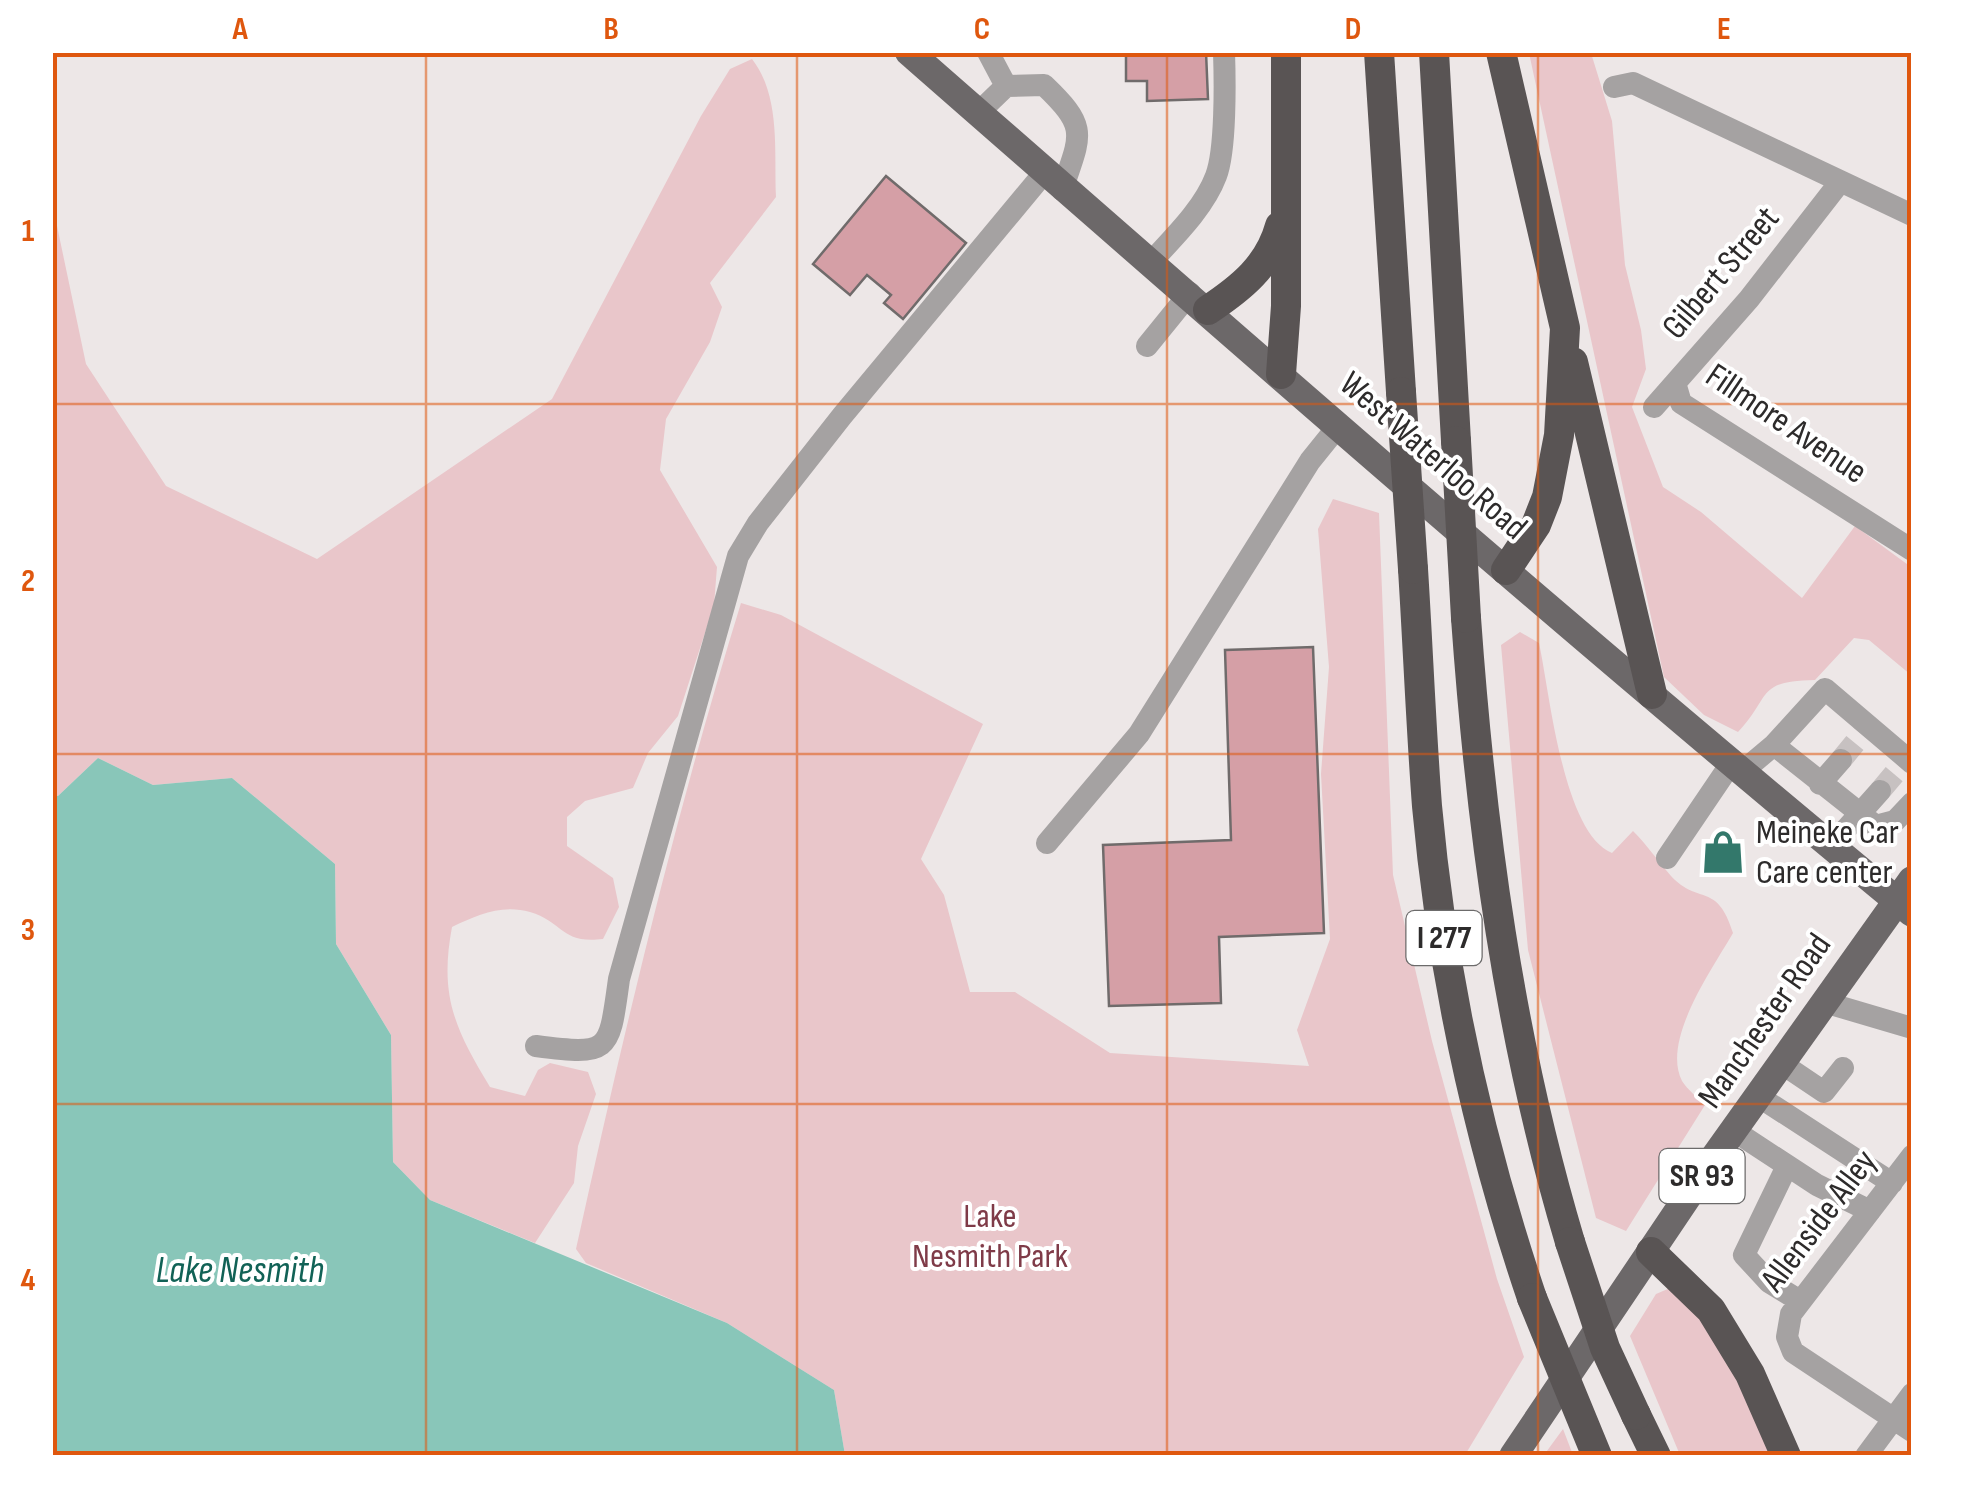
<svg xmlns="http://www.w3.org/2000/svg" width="1964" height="1508" font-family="'Sofia Sans Condensed',sans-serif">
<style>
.green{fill:#e9c6ca}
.water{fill:#89c6b9}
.building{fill:#d59fa6;stroke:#706b6b;stroke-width:2.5}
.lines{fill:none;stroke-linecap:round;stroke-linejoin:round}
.minor-tunnel{stroke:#c7c1c1;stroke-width:22;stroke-dasharray:22 11;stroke-linecap:butt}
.minor{stroke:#a5a2a2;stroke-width:22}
.major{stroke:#6c6869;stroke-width:28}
.highway{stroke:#595454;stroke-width:30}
.highway-bridge{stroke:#595454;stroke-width:30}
.grid{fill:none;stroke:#df570e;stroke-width:2.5;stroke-opacity:0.55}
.labels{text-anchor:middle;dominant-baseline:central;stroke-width:8;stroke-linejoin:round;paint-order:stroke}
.shield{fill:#fff;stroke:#6c6b6b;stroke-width:2.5}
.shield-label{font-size:32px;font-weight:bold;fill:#2d2b2b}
.street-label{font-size:35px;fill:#2d2b2b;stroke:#fff}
.poi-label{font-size:35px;fill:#2d2b2b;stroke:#fff;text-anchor:start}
.park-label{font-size:35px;fill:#7f3b48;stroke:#fff}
.water-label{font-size:38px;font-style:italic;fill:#116256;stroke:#fff}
.neatline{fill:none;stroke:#df570e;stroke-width:4}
.grid-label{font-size:32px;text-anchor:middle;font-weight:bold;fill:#df570e}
</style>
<rect width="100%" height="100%" fill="#ede7e7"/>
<path class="green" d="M1529,53H1591L1612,121L1625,265L1641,330L1646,369L1632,407L1663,487L1701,512L1802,598L1855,526L1911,567V675L1869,640L1854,638L1815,680C1755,681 1772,696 1738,732L1704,715L1664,677Z
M752,59C781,96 774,152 776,197L710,283L722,307L710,342L666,419L660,470L717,567L714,605L678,716L648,753L633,788L585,801L567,817V846L613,878L619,907L603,939C560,944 564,922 530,912C502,904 477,915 452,927C439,996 455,1029 490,1087L525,1096L538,1070L550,1063L588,1072L596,1094L578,1146L574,1183L535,1243L430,1200L393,1162L391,1035L336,944L335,864L232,778L153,785L98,758L58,796L53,795L52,202L86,364L166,486L317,559L552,399L701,116L730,69Z
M1333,499L1379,513L1393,875L1432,1041L1497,1279L1524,1357L1465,1455H845L834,1390L727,1323L586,1263L576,1249C624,1031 675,816 741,603L781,615L983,724L921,859L944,895L970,992H1015L1110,1053L1309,1066L1297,1030L1330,939L1321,774L1329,667L1318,529Z
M1520,632L1539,643C1550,694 1563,833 1612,853L1633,831C1647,845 1658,861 1671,876C1699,906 1717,881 1733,933C1713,968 1661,1040 1682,1081C1687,1089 1698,1098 1705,1105L1626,1231L1596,1218L1528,950L1501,645Z
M1670,1288C1717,1317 1749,1404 1770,1455H1680L1630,1336L1656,1294Z
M1563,1429L1573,1455H1544Z"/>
<path class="water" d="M98,758L153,785L232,778L335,864L336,944L391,1035L393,1162L430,1200L727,1323L834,1390L845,1455H53V795L58,796Z"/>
<path class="building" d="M1126,52H1206L1208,99L1147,101V81H1126Z
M886,176L966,243L903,319L884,303L891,295L867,275L850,295L813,264Z
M1313,647L1324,933L1219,937L1221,1003L1109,1006L1103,845L1231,840L1225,650Z"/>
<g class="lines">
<path class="minor-tunnel" d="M1841,760L1863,733
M1880,791L1901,766"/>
<path class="minor" d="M988,52L1006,86
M1614,87L1633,83L1912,215
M978,113L1006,86L1044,85C1089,128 1081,134 1062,190
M1151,262C1174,237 1204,208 1216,176C1226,150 1225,81 1224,52
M1147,346L1190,293
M1676,386L1681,403L1912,550
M1654,407L1749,299L1840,182
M1774,745L1825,689L1912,763
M1743,771L1774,745L1876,826L1895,821L1912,803
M1820,784L1841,760
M1047,843L1139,734L1310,461L1339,425
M1831,846L1880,791
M1667,858L1732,762
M1824,1002L1912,1028
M536,1046C611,1056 609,1052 619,979L738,556L758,523L842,416L1044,173
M1781,1063L1824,1092L1843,1068
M1758,1096L1892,1183
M1733,1130L1817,1185L1870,1211
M1912,1156L1791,1314L1787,1337L1793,1352L1912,1431
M1787,1166L1744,1255L1769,1282L1800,1301
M1866,1456L1912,1394"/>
<path class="major" d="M909,52C1240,342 1572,633 1912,913
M1513,1456L1713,1159L1912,880"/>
<path class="highway" d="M1379,52L1401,392
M1434,52L1456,441
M1501,52L1565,328L1559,435L1547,497L1536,525L1506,570
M1208,310C1241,288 1269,266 1280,226
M1573,362L1652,694
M1281,374L1286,306V52
M1413,569C1418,648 1421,727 1427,806C1442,972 1478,1139 1532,1298
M1466,618C1481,829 1509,1038 1570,1242
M1651,1252L1711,1310L1750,1374L1786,1456
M1636,1415L1656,1456"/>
<path class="highway-bridge" d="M1401,392L1413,569
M1456,441L1466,618
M1570,1242L1605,1348L1636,1415
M1532,1298L1597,1456"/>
</g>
<path class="grid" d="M426,52V1456M797,52V1456M1167,52V1456M1538,52V1456M52,404H1912M52,754H1912M52,1104H1912"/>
<defs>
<g id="shop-bare" transform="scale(3.45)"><path d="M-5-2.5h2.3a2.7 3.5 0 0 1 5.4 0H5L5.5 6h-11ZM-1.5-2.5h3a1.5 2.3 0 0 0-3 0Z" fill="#33786b" stroke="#fff" stroke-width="2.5" paint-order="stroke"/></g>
</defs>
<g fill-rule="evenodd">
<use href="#shop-bare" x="1723" y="852"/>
</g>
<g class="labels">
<g class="shield">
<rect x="1406.5" y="911" width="75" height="54" rx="8"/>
<rect x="1659.5" y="1149" width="85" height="54" rx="8"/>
</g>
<g class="shield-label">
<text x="1444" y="938">I 277</text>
<text x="1702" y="1176">SR 93</text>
</g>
<g class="street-label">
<text transform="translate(1721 273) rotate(-50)">Gilbert Street</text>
<text transform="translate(1786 424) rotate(34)">Fillmore Avenue</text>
<text transform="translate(1433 456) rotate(41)">West Waterloo Road</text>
<text transform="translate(1765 1021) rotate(-55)">Manchester Road</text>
<text transform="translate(1819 1221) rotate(-53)">Allenside Alley</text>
</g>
<g class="poi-label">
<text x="1756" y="832">Meineke Car<tspan x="1756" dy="40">Care center</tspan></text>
</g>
<g class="park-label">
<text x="990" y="1216">Lake<tspan x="990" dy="40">Nesmith Park</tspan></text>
</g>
<g class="water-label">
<text x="240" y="1270">Lake Nesmith</text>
</g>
</g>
<rect width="1964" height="1508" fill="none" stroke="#ffffff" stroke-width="110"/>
<rect x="55" y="55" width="1854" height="1398" class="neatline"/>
<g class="grid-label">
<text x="240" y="39">A</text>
<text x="611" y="39">B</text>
<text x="982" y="39">C</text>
<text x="1353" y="39">D</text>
<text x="1724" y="39">E</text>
<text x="28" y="241">1</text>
<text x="28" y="591">2</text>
<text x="28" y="940">3</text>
<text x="28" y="1290">4</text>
</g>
</svg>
